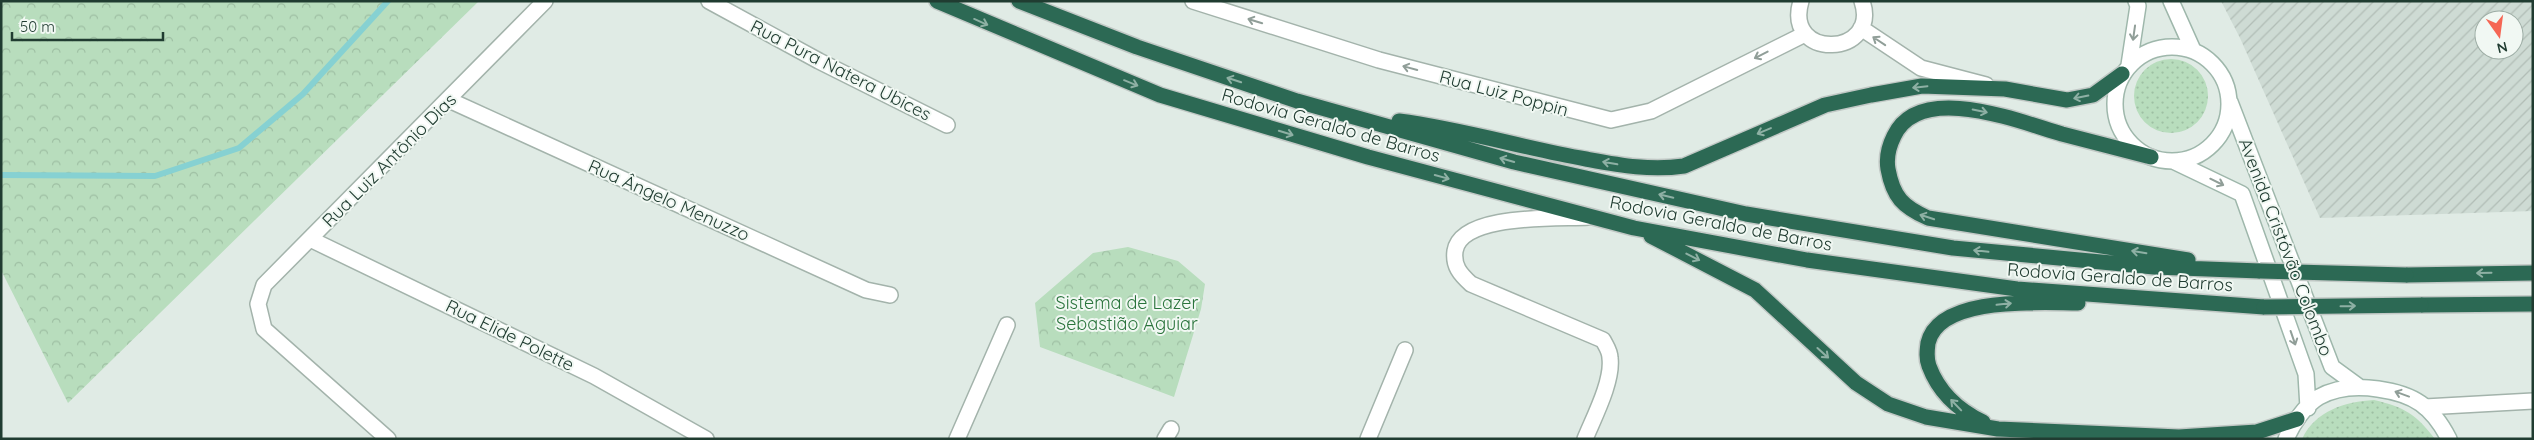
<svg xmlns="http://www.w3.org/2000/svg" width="2534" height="440" font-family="Quicksand,sans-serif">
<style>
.industrial{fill:url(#industrial-furrows);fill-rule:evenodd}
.grass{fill:url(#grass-dots)}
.park{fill:url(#park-crowns)}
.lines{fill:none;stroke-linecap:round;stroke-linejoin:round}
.stream{stroke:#86d1d2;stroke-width:6}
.street-casing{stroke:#a3b3ab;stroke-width:18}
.secondary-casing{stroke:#9eb7ab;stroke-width:18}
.highway-casing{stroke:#c1c8c5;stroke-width:18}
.street{stroke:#fff;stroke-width:15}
.secondary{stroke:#fff;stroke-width:15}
.highway{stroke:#2c6954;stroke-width:15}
.highway-bridge-casing{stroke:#c1c8c5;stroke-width:18;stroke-linecap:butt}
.highway-bridge{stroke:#2c6954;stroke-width:15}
.oneway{stroke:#909e98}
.oneway2{stroke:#8eb0a4}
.labels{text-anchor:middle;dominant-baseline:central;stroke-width:4;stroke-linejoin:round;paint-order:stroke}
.street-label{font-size:18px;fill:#203c31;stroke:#f1f8f3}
.park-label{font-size:18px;fill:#2a743c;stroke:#f1f8f3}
</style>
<defs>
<pattern id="industrial-furrows" width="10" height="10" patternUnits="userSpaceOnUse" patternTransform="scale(1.25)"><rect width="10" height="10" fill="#cedbd4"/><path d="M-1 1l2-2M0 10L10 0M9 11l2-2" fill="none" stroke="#b1bdb6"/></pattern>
<pattern id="grass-dots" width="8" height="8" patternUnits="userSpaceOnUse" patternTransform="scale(1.25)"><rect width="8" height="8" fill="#b8ddbd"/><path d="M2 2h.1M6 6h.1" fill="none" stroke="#9ebfa3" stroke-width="1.8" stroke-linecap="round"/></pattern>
<pattern id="park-crowns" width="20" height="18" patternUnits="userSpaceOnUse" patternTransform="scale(1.25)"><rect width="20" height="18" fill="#b8ddbd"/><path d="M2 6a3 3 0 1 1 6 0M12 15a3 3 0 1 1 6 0" fill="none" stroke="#9ebfa3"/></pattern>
</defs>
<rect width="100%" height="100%" fill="#e0ebe5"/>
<path class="industrial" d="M2221,1H2533V211L2320,218L2240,38ZM2484,20H2514V50H2484Z"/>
<path class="grass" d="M2134 96a37 37 0 1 1 74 0a37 37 0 1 1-74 0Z
M2374,400C2404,407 2416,414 2435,439H2302C2316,410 2345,402 2374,400Z"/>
<path class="park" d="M1,1H479L68,403L1,270Z
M1128,247L1178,261L1205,284L1201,309L1174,397L1040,347L1035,303L1093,253Z"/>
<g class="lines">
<path class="stream" d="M1,175L155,176L239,148L303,94L388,1"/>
<g class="street-casing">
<path id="street" d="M709,1L819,61L947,125
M1193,1L1379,60L1611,120L1651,111L1805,34
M1801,1C1783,61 1881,57 1862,1
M1861,28L1921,68L1986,85
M449,100L866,290L890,295
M310,239L594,376L706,439
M2425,407L2533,401
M388,439L264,329L258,304L264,285L545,1
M957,439L1007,325
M1165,439L1171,429
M1368,439L1405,350
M1585,439C1594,417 1613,381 1610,358C1610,351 1606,346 1603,340L1471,284C1460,274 1453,266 1455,251C1461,213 1559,219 1588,217"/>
</g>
<g class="secondary-casing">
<path id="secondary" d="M2171,1L2193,50
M2115 104a57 57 0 1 1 114 0a57 57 0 1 1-114 0Z
M2129,65L2138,6L2136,1
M2230,102L2332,367L2358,386
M2173,161L2242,194L2306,374L2308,408
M2286,439C2292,425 2305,405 2319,397C2337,387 2358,386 2378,389C2414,394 2432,406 2449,439"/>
</g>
<g class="highway-casing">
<path id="highway" d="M937,1L1160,95L1368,157L1634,228L1807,260L2017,289L2264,307
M1019,1L1137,47L1297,101L1514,162L1746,214L1953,248L2154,267L2260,271
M1399,121C1462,129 1523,148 1586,159C1619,165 1650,171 1684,166L1825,105L1871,95L1922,86L2005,89L2067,100L2093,95L2122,74
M2151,157C2121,149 2092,142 2062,134C2020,122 1920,81 1894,136C1889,146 1886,157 1888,169C1893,197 1903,207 1928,218L2188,260
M1651,236L1755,290L1856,383L1888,404L1926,417L1998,429L2179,437L2257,432L2297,419
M2406,275L2533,273
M2421,305L2533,304
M1983,422C1958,410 1939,393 1929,366C1926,358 1927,351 1928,343C1939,295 2041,303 2078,303"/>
</g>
<use href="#street" class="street"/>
<use href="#secondary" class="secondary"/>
<use href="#highway" class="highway"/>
<g class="highway-bridge-casing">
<path id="highway-bridge" d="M2260,271L2406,275
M2264,307L2421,305"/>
</g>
<use href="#highway-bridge" class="highway-bridge"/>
</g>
<defs><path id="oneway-shaft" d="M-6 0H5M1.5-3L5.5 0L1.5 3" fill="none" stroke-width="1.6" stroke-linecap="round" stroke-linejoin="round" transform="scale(1.25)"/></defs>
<g class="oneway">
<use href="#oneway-shaft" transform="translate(1255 21) rotate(-163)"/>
<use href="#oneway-shaft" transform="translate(2134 33) rotate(98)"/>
<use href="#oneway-shaft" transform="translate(1879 41) rotate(-146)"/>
<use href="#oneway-shaft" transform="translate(1761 55) rotate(153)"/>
<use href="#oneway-shaft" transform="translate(1410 68) rotate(-165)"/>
<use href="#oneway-shaft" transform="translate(2217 182) rotate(26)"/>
<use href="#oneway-shaft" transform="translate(2293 338) rotate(71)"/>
<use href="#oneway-shaft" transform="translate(2402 394) rotate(-160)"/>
</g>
<g class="oneway2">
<use href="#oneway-shaft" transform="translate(981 22) rotate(24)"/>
<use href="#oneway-shaft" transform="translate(1234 80) rotate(-162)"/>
<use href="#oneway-shaft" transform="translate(1131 83) rotate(22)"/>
<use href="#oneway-shaft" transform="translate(1920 87) rotate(174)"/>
<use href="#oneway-shaft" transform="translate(2081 97) rotate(169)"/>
<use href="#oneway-shaft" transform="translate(1980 111) rotate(12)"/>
<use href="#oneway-shaft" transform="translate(1764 131) rotate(157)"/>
<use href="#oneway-shaft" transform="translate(1286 133) rotate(17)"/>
<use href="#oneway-shaft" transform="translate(1507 160) rotate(-164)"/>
<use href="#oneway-shaft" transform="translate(1610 163) rotate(-170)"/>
<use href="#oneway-shaft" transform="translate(1442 177) rotate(15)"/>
<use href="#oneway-shaft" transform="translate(1666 196) rotate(-167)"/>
<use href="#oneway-shaft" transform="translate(1927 217) rotate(-162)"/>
<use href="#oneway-shaft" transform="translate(1981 251) rotate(-174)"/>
<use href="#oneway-shaft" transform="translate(2139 252) rotate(-171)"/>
<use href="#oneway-shaft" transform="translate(1693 257) rotate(27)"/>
<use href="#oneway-shaft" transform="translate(2484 273) rotate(179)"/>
<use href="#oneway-shaft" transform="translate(2004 304) rotate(-6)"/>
<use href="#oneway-shaft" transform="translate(2348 306) rotate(-1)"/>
<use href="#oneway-shaft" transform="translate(1823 353) rotate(42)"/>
<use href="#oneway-shaft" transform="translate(1956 405) rotate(-134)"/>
</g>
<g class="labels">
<g class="street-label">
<text transform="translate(841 70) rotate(27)">Rua Pura Natera Ubices</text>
<text transform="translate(1504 93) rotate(15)">Rua Luiz Poppin</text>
<text transform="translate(1331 125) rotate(16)">Rodovia Geraldo de Barros</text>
<text transform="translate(389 160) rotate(-45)">Rua Luiz Antônio Dias</text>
<text transform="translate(669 200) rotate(24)">Rua Ângelo Menuzzo</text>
<text transform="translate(1721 223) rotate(11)">Rodovia Geraldo de Barros</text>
<text transform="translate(2286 247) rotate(69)">Avenida Cristóvão Colombo</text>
<text transform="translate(2120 277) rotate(4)">Rodovia Geraldo de Barros</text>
<text transform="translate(510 335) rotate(26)">Rua Elide Polette</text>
</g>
<g class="park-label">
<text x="1127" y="302">Sistema de Lazer<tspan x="1127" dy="21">Sebastião Aguiar</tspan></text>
</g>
</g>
<rect width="2534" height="440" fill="none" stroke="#203c31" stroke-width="5"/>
<g transform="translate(2499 35) rotate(166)"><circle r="24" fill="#f1f8f3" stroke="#9dada5"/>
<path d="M0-4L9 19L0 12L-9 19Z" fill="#f56654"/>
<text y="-8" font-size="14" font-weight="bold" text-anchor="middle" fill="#203c31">N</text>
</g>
<path d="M12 32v8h151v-8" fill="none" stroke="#203c31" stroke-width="2.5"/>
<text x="20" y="32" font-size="15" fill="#203c31" stroke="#f1f8f3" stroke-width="4" paint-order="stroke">50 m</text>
</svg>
